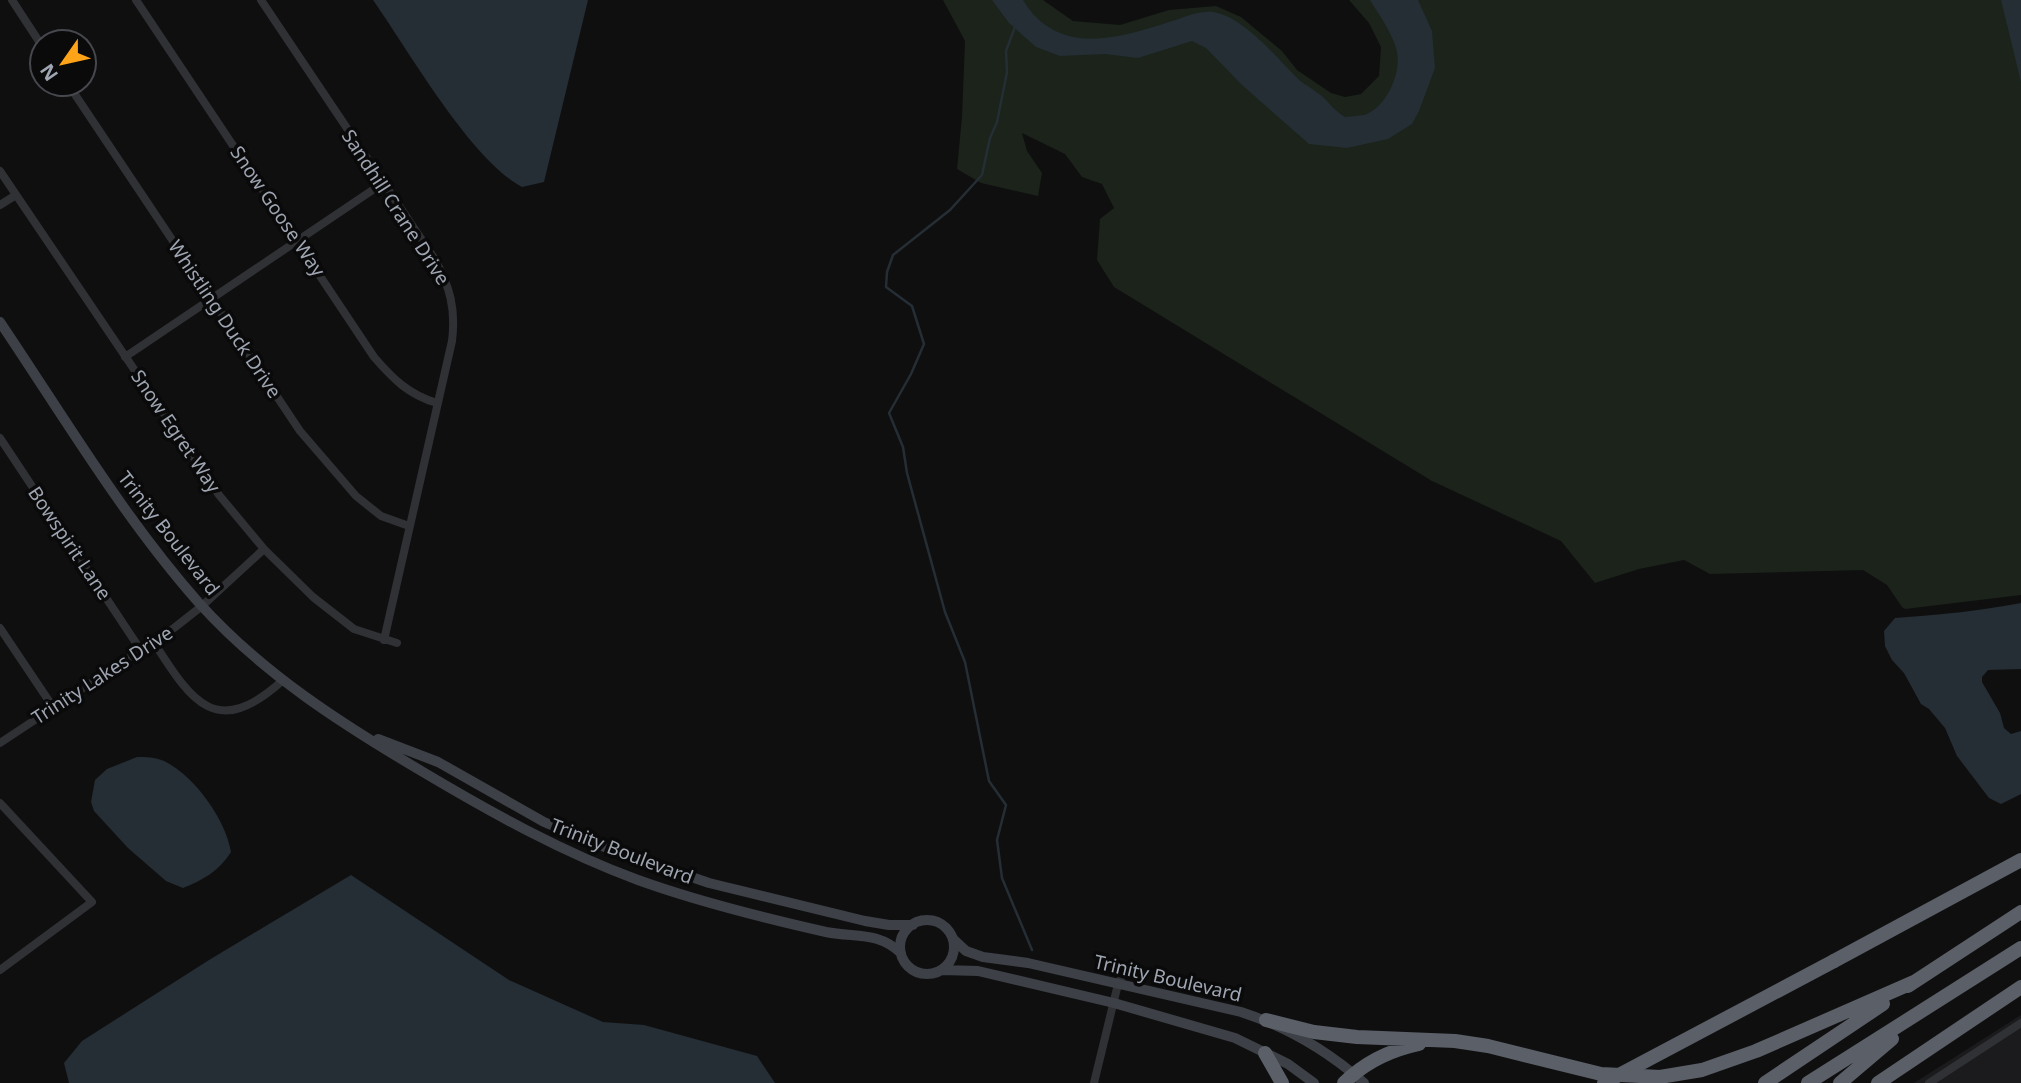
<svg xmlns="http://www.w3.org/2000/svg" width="2021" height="1083" font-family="'Noto Sans',sans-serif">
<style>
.built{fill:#1b1b1d}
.green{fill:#1b231b}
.water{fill:#252e34}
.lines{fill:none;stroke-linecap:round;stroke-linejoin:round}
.stream{stroke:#252e34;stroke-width:2.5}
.street{stroke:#303135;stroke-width:8}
.secondary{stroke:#3d4046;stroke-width:10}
.highway{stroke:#5b5f67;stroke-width:14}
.highway-bridge{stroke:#5b5f67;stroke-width:14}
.labels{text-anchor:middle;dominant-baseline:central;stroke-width:7;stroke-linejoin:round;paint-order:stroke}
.street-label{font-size:19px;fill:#9fa6b2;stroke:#0a0a0b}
</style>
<rect width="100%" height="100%" fill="#0f0f10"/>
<path class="built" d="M2021,1015V1083H1914Z"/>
<path class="green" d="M943,0H1043L1073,21L1120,25L1169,10L1216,6L1241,17L1282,51L1297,70L1331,93L1345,97L1361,94L1379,76L1381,47L1369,23L1349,0H2021V595L1905,609L1902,607L1887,585L1863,570L1710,574L1684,560L1639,569L1595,583L1561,541L1432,481L1114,287L1097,260L1100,219L1114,208L1102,184L1082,177L1065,154L1022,133L1027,151L1042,173L1038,196L981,183L957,169L962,117L965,41Z"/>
<path class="water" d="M373,0H588L544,182L522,187C470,159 409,51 373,0Z
M992,0H1023C1058,58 1120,38 1172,21C1185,17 1200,10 1213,12C1244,17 1275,56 1296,77C1305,86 1318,91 1326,100C1333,108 1336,111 1345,117C1352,116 1361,116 1367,114C1388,105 1403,69 1396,48C1391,31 1379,15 1370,0H1418L1432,31L1435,68L1419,111L1412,124L1388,139L1347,148L1309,144L1242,85L1206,48L1192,41L1138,58L1105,54L1060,56L1036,47L1009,23Z
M2001,0H2021V82Z
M2021,603V669L1988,670L1982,677V682L2000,713L2004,728L2011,734L2021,731V794L2001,804L1989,798L1957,756L1945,728L1929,709L1921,704L1904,673L1892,660L1885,646L1884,631L1895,618C1938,615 1979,611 2021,603Z
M137,757C146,757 155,757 164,761C194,775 226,820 231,852C219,871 203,880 183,888L166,881L128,848L94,811L91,802L95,780L107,769Z
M351,875L509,980L603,1022L644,1025L757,1056L775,1083H69L64,1063L82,1041L209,960Z"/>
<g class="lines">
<path class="stream" d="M1015,27L1006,51L1007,72L997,122L990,138L982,175L950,210L893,255L887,272L886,287L912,306L924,344L911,374L889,413L903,447L907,473L945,612L965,662L989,781L1006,805L997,840L1002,878L1032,950"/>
<path class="street" d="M12,0L42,46
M136,0L374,357C393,379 409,395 437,403
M261,0L434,258C450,286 456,309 452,341L384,640
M68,84L300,431L356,496L381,516L409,526
M0,171L219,495L264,549L313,597L354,629L397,643
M0,205L16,195
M125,357L383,183
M0,438L140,649
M0,628L53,707
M153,641C191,700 215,741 282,681
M0,743L174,628L202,606L264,549
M0,803L92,902L0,970
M1094,1083L1118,984L1123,974
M1929,1083L2021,1023"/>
<path class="secondary" d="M0,322C64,417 123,517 199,603C263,674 342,724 423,772C492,813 562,852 638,880C699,902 764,918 826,932C856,938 877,931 901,953
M378,739L438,762L544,822L596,844L709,883L865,921L889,925H913
M900 947a27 27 0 1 1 54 0a27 27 0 1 1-54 0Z
M953,939L966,951L983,957L1028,963L1241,1012C1287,1027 1328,1051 1364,1083
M942,970L978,971L1114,1003L1235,1038L1288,1064L1314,1083"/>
<path class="highway" d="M1834,961L2021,860
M1908,986L2021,912
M1266,1020L1314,1032L1357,1037L1455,1041L1488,1046L1601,1074L1660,1077L1702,1070L1756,1051L1914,982
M1265,1053L1282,1083
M1344,1083C1364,1063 1391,1050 1419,1044
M1765,1083L1883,1004
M1808,1083L2021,948
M1840,1083L1892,1039
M1878,1083L2021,987"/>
<path class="highway-bridge" d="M1604,1083L1834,961"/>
</g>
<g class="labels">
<g class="street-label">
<text transform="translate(396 207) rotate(57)">Sandhill Crane Drive</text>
<text transform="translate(278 211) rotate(56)">Snow Goose Way</text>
<text transform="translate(225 319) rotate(56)">Whistling Duck Drive</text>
<text transform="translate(176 431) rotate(56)">Snow Egret Way</text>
<text transform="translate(169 533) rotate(52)">Trinity Boulevard</text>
<text transform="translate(70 543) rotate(56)">Bowspirit Lane</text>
<text transform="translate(102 675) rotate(-33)">Trinity Lakes Drive</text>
<text transform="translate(622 851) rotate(21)">Trinity Boulevard</text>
<text transform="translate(1168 978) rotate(13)">Trinity Boulevard</text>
</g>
</g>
<g transform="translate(63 63) rotate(236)"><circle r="33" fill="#0a0a0b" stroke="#46484e" stroke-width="2"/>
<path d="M0-5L12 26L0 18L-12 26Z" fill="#ffa318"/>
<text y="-10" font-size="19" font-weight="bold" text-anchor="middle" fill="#9fa6b2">N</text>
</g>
</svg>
